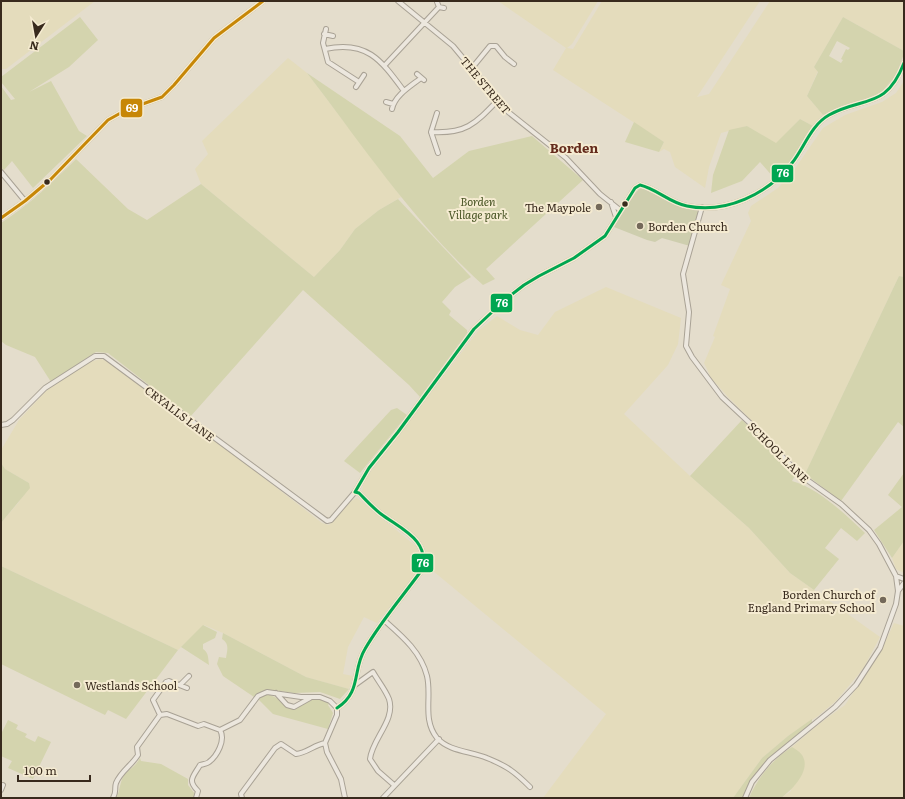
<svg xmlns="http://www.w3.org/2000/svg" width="905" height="799" font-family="Literata,serif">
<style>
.farmland{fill:#e4dcbc}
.green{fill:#d4d4ae;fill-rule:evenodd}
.cemetery{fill:#ceceae}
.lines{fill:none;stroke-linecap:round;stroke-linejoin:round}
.street-casing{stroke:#a9a295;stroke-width:6}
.street{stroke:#ece7de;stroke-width:4}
.bus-1-casing{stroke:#f5ebd1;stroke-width:6}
.bus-2-casing{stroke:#f5ebd1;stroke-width:6}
.bus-1{stroke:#c78707;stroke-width:3}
.bus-2{stroke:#00a651;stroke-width:3}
.bus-dot{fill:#382a1d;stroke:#f5ebd1;stroke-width:1.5}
.poi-dot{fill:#74695a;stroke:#f5ebd1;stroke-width:1.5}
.labels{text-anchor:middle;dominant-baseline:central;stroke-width:4;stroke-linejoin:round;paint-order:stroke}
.street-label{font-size:11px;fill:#382a1d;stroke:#f5ebd1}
.park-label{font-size:11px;font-style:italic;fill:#485424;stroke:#f5ebd1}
.poi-label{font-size:11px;fill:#382a1d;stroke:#f5ebd1;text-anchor:end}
.quarter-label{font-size:13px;font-weight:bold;fill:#642b1c;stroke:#f5ebd1}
.line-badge{stroke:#f5ebd1;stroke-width:1.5}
.badge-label{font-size:11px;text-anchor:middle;font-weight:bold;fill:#fff}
</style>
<rect width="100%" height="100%" fill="#e4ddcc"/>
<path class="farmland" d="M1,1H95L6,69H1Z
M498,1H598L572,44L567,48L573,49L602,1H760L697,97L709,94L770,1H904V51L843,17L814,67L818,71L807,96L823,115L813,126L800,119L776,144L747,126L721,133L709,167L705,188L675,167L670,152L664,149L659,152L664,142L553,70L566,48Z
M288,58L307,73L401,197L379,210L355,229L340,250L314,277L201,184L195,169L208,154L202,141Z
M904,81V277L899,276L805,474L728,397L711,378L706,367L704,363L715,337L713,336L730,289L721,285L751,221L748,213L751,206L778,188L794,170L823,128L845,115L882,102L896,93Z
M606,287L681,318L678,344L668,365L624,414L690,476L749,528L790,573L880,637L863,669L836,701L818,716L788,736L762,758L733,798H543L606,714L427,566L426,553L418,539L376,508L362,491L364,480L478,331L497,316L520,330L538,335L555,312Z
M101,359L109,362L190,422L193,426L201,429L322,523L329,525L351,501L357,498L417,547L421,567L377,623L364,617L348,647L343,674L353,676L349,689L306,677L223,633L204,625L178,650L1,566V523L19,502L29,483L5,469L1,463V450L19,420L46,391L89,362Z
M904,541V573L896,569L892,558Z
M894,623L904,626V798H781L791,791L792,747L819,724L845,705L881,651Z"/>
<path class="green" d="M80,17L98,40L69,67L29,92L51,81L79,131L87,136L33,188L12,161L4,170L1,168V86L11,100L15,99L1,82V77Z
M843,17L904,51V54L896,75L880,94L823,115L807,96L818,72L814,67ZM837,41L850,48L848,50L846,49L841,59L843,60L841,63L829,56Z
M307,73L400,136L433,178L469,151L532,136L583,180L486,269L495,279L483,285C415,224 363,146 307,73Z
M800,119L813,126L791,161L774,178L760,162L742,181L711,193L713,175L729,130L747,126L776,143Z
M634,122L664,142L659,152L625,142Z
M76,159L128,209L147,220L201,184L314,277L340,250L355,229L379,210L398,199L471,277L455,287L442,302L451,311L449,315L467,330V333L420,397L409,385L303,290L190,417L108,353L96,352L51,382L35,357L6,345L1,341V223C29,205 52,183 76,159Z
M899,276L904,277V427L898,422L841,501L805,474Z
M397,408L407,415L360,473L344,461L391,410Z
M742,420L794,470L796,474L792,481C818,488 845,514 865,533L857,541L841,528L825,548L839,559L814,590L790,573L749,528L690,476Z
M1,463L5,469L29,483L30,488L1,523Z
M904,473V541L892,558L874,530L902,507L888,495Z
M1,566L178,650L126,719L108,710L105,715L1,664Z
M203,625L217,632L215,638L203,644V649C209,653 208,658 209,665L181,647Z
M223,633L306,677L349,689L340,699L320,692L294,693L273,690L261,692L254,697L223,676L217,664L219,657L226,658C227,651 230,644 222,639Z
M266,694C279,696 284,707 296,709C308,701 314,692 329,704L328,705L333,713L328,729L273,714L258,699Z
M812,719V723L769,758L751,781L743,798H733L762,758L788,736Z
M8,720L18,725L16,729L27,734L25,737L35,742L38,736L51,742L33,779L8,768L12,761L1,756V734Z
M792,747C795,749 799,751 802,755C812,770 792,790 781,798H749C758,777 773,759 792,747Z
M140,758L141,761L161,764L188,779V785L195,794L192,798H116C121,790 119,779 127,772C134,766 135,766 140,758Z"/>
<path class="cemetery" d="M640,188C661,191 673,207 697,210L699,214L694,227L690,246L662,238L655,242L647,240L614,227L624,206Z"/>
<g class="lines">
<g class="street-casing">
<path id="street" d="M398,1L453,46L507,111L566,158L600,194L620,210
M437,2L439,7L444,8
M326,29L323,43L328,62L359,82
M324,34L333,36
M325,49C367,40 381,60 404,91
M385,65L439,7
M472,68L490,46H496L505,57L514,64
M417,74L424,80
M356,87L364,75
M386,102L393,104
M392,109C395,95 411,86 421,78
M437,113L431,132L438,153
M431,132C466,134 475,124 498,100
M1,172L25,201
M611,202L616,217
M702,207L683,274L689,312L686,346L692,357L722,397L752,425L800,475L841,504L869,530L879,544L896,576L898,591L896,604L880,648L856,685L835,707L770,760L752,782L745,798
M1,218L25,201L51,179L108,120L126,110L162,97L174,85L214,38L263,1
M1,425L7,424L13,420L45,388L95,356H104L327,521L331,520L355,492
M896,576L904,579
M898,591L904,583
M385,621C402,636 421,652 427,676C432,697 422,719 437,738C450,752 471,751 487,758C507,766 515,772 530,787
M180,685L189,676
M355,685L373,672C378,681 385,689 389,699C396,720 372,739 370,759L378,771L394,785
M276,693L287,705L294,707L310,698
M337,708C362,692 352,670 365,649C381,621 403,596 421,571C432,541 401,529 381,514C373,508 366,500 359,493L355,492L369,468L398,432L474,329L506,299L524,285L539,276L574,258L605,236L635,188L640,185C657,189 670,203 687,206C726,214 768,194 792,163C804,148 811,125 829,115C863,96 886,110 904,63
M337,708V715L325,743L327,752L341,779L345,798
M160,715L153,700L166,682L169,681L187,688
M1,790L3,785
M113,798C117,791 114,789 116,783C121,771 131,766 138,755L137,747L160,715L167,714L198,726L204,724L220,730
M196,798L198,791C187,780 193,777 200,765C203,764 207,764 209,762C217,756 226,740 220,730L240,720L258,696L267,692L301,697H320L330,701L337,708
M242,798L241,794L275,748L281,744L296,754C307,753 314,745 325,743
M383,798L439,739"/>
</g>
<use href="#street" class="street"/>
<g class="bus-1-casing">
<path id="bus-1" d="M1,218L25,201L51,179L108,120L126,110L162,97L174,85L214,38L263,1"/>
</g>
<g class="bus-2-casing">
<path id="bus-2" d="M337,708C362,692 352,670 365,649C381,621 403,596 421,571C432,541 401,529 381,514C373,508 366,500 359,493L355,492L369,468L398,432L474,329L506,299L524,285L539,276L574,258L605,236L635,188L640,185C657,189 670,203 687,206C726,214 768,194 792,163C804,148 811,125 829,115C863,96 886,110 904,63"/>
</g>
<use href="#bus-1" class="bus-1"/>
<use href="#bus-2" class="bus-2"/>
</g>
<g class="bus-dot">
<circle cx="47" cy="182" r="3.5"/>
<circle cx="625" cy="204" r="3.5"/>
</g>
<g class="poi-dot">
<circle cx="599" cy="207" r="4"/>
<circle cx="640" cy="226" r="4"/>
<circle cx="883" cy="600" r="4"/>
<circle cx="77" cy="685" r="4"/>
</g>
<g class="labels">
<g class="street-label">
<text transform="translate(486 85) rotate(50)">THE STREET</text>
<text transform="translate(180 413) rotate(37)">CRYALLS LANE</text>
<text transform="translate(779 452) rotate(45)">SCHOOL LANE</text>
</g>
<g class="park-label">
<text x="478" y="201">Borden<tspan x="478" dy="13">Village park</tspan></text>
</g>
<g class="poi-label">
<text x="591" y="207">The Maypole</text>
<text x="648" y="226" text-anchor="start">Borden Church</text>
<text x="875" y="594">Borden Church of<tspan x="875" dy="13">England Primary School</tspan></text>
<text x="85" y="685" text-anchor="start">Westlands School</text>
</g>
<g class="quarter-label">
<text x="574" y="147">Borden</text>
</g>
</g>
<g class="line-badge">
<rect x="120" y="98" width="23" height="20" rx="4" fill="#c78707"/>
<rect x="771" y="164" width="23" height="19" rx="4" fill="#00a651"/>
<rect x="490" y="293" width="23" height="20" rx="4" fill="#00a651"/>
<rect x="411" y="553" width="23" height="20" rx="4" fill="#00a651"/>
</g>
<g class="badge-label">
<text x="132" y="112">69</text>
<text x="783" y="177">76</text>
<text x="502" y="307">76</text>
<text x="423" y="567">76</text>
</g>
<rect width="905" height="799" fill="none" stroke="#382a1d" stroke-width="4"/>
<g transform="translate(36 36) rotate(191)" stroke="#f5ebd1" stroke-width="3" paint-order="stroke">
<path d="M0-3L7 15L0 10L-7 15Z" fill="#382a1d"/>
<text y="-6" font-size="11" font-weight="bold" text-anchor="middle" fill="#382a1d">N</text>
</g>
<path d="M18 775v6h72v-6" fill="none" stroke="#382a1d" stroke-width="2"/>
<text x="24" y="775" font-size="12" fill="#382a1d" stroke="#f5ebd1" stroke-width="3" paint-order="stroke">100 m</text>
</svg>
